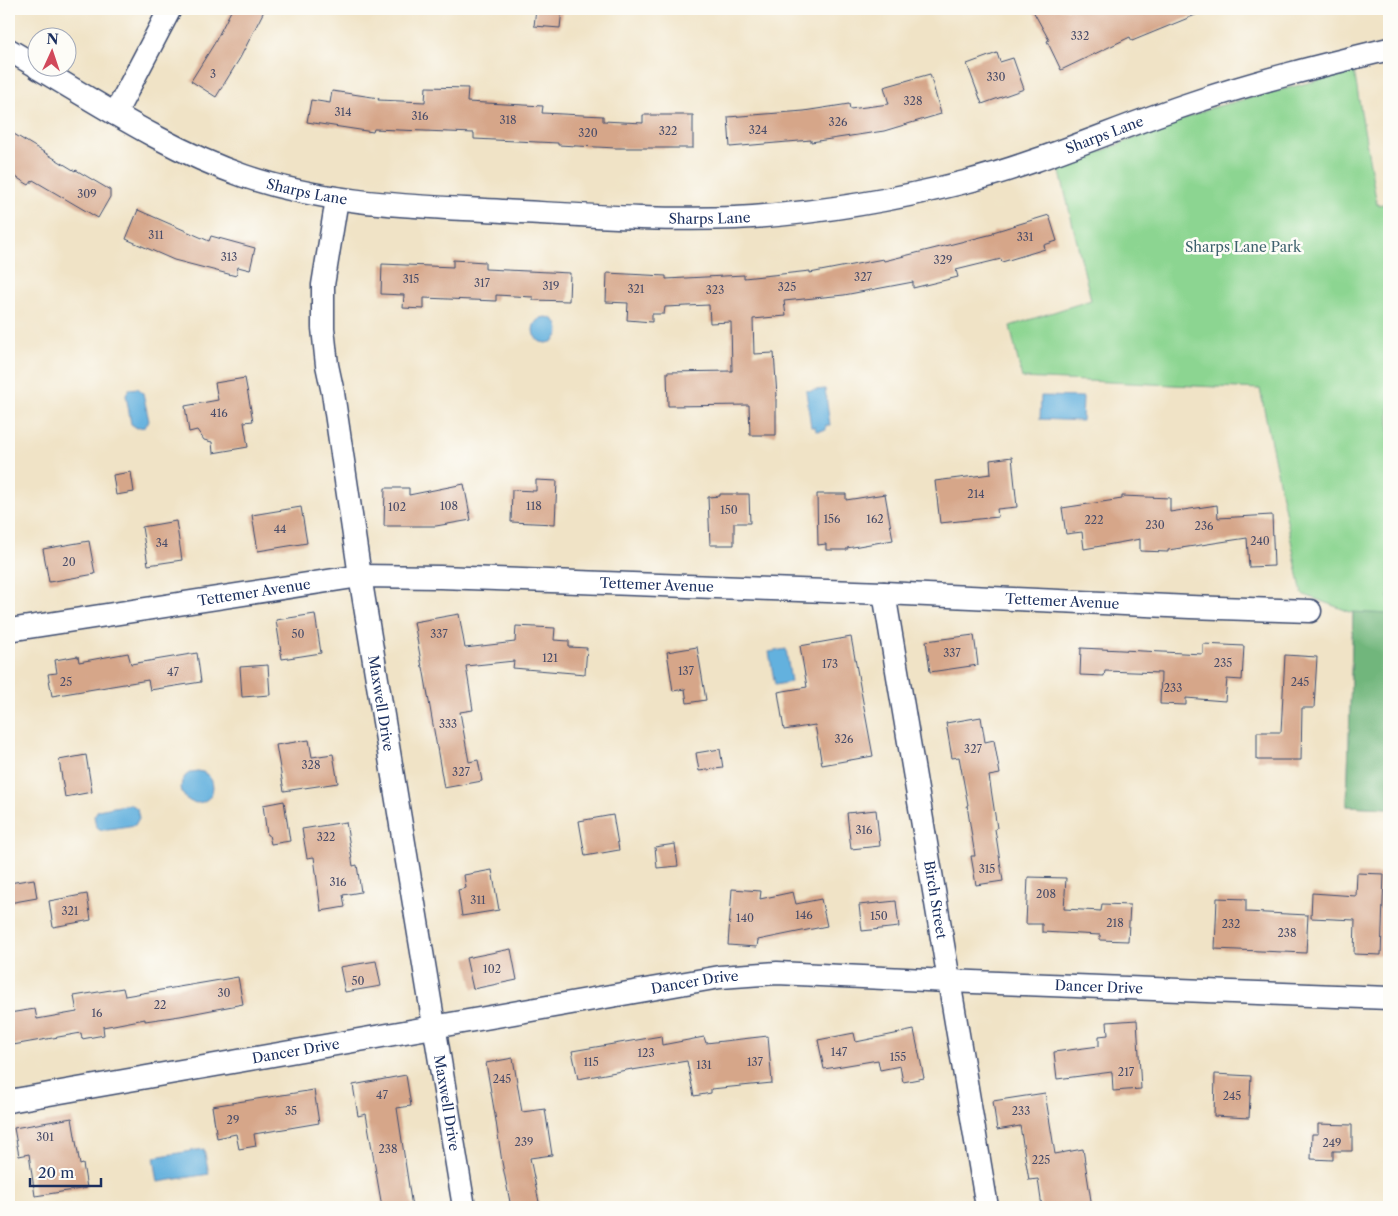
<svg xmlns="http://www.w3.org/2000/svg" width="1398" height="1216" font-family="'Libre Caslon Text',serif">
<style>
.green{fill:#8cd591;stroke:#548278}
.forest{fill:#71b67b;stroke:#46726c}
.water{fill:#64b1de;stroke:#40709e}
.building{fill:#d6a689}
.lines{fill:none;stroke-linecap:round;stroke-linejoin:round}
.minor-casing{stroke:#3b4a6e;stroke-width:25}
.minor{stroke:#fff;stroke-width:22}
.labels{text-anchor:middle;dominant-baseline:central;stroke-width:5;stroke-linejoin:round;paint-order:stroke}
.number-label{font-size:11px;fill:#4a4d69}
.street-label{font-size:14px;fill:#1b2f5e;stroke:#fdfcf7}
.park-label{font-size:14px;fill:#3d616d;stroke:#fdfcf7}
</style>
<rect width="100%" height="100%" fill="#fdfcf7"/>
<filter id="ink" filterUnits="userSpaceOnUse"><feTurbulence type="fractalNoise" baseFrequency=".02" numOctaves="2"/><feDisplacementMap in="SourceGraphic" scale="10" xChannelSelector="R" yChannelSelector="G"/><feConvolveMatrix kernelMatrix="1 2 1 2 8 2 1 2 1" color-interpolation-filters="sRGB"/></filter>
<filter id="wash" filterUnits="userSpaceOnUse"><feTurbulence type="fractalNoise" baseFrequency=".0096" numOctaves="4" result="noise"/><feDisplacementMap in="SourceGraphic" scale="20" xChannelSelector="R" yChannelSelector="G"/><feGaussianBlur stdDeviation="1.12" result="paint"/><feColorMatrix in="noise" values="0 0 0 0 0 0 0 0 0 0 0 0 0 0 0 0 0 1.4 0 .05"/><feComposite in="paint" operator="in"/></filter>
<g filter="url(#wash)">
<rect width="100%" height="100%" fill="#f0e3c6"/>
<path class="green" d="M1354,71L1377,205L1389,203V808L1347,806L1353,613L1302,594L1260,389L1022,378L1010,326L1091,300L1059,168L1211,108Z"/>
<path class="forest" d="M1353,612L1389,614V808L1347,806Z"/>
<path class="water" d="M533 330a13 13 0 1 1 26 0a13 13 0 1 1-26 0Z
M138,388L143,393L149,421L145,427L137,428L131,424L126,395L129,389Z
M825,389L830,425H826V430L816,431L815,427H811L806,391Z
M1041,396L1083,397L1082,421L1040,419Z
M786,649L791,682L775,685L769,652Z
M181 787a16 16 0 1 1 32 0a16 16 0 1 1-32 0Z
M130,804L137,808L139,818L135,825L102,830L96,827L94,816L98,810Z
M204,1149L209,1174L158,1182L154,1157Z"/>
<g id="blocks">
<path class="building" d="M232,9H265L240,58L216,97L191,81L214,44Z
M536,9H562L560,28L534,26Z
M1032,9H1210L1132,41L1130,37L1061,70L1047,41L1049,40Z
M997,53L1000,62L1013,58L1024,89L982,104L967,64Z
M930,74L941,114L884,131L811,142V140L730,147L728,117L804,111L849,104L850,109L889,104L884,87Z
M426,87L468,88L467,102L543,106L542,113L603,116V121L643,123V115H693V148H616L558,145V143L474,139V133L374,129L373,132L307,122L311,100L330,103L332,91L379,98L378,100L425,102Z
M9,131L75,171L76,170L110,190V197L98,218L33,180L29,185L9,173Z
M138,210L209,241L211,236L255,248L250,270L238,267L236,276L174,260L126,239Z
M1049,215L1057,241L1044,245L1045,249L1002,262L1001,259L956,270L958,277L913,288V282L844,295L784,301L786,316L753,319L754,354L774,353L777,396H776V435H750L749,405L668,406L667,372L732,371L731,322L710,323L709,305L665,307L664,314H652V322L627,320L628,303L606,302L607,273L666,276V279L744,275V278L810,271V273L883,259L884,261L993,234V232Z
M453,260L485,262V269L570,273L569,301L533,300V297L496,295V301L424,298V309L403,308L404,295L381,294L382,264L453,267Z
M245,378L253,421L244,422L248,447L213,453L212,442L204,440L197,430L189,432L185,406L218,400L215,383Z
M1012,457L1017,507L997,509L998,517L940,523L935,481L991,474L990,460Z
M131,472L134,492L116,495L113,475Z
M536,480L557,481L555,524L511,522L512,490L536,491Z
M464,484L471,520L436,526H384L385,488H409V495Z
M720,494H749L750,523H734V545H710L708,497L720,496Z
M817,494H846V500L885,494L893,540L847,548V550H826V544L818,545Z
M1122,496L1170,498V512L1217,505L1218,518L1272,515L1274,566L1249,567L1247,538L1168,550V552L1140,551V539L1084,549L1082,532L1066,534L1062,508L1122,499Z
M301,507L307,543L258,551L252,515Z
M176,521L182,560L148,565L142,527Z
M89,541L95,574L49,582L43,549Z
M315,614L321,653L282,659L276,620Z
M459,614L465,648L515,642L516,626L555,628L554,640L569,641V647L587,648L585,674L513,668L514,661L466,666L473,710L460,712L469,762L478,760L482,781L444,788L423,667H422L414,622Z
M974,635L978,665L930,672L926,641Z
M851,637L873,756L822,765L815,725L784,730L778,692L807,687L800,646Z
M1203,644L1244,646L1242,680L1227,679L1225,701L1186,698V705L1160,704L1161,673L1105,671L1104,676L1080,675L1081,648L1203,654Z
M697,647L706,700L687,703L685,689L673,691L667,652Z
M128,653L131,664L197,653L201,682L150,690L148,680L52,696L48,674L57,673L55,660L78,656L79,662Z
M1285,655L1317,657L1314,708H1302L1301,760H1257V732H1281Z
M268,665L270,695L242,697L240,667Z
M981,717L985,742L994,740L1000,774L989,776L997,828L995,829L1003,881L976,885L971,856H975L967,805H968L959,757L952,758L946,723Z
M309,740L312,757L333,754L338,783L284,791L276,745Z
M720,749L723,768L699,771L696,753Z
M86,755L92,792L65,797L59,760Z
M284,801L290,841L271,844L269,835H267L263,805Z
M876,810L880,846L851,849L847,813Z
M613,815L619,850L585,856L579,821Z
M346,822L353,866L357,865L361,892L343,895L345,907L321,911L314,857L307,858L302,829Z
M675,844L678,866L657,868L655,847Z
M492,870L499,910L462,916L458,890L466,888L464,875Z
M1357,873L1384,874L1381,955L1354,954L1355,920L1311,918L1312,893L1356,896Z
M1028,877L1066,878L1064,909L1101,911L1102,904L1130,905L1128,941L1100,940V935L1042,932V924H1026Z
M34,879L37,898L9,903V883Z
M732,889L761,891L760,899L793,892L796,904L821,899L827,926L758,940L757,947L728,945Z
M87,894L91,920L53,927L49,901Z
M1217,898L1246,899V912L1308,915L1306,953L1215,949Z
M896,901L899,927L862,931L859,905Z
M511,949L517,980L473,989L466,958Z
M376,961L381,986L345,992L340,967Z
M238,977L243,1004L180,1016L145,1021V1019L103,1027L104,1035L82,1039L81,1033L13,1045L9,1022V1013L35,1009L37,1019L77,1012L74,996L123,988L125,996Z
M1137,1020L1141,1089L1113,1091L1112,1072L1057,1079L1054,1052L1099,1046V1036L1108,1035L1107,1022Z
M914,1030L924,1078L903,1082L900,1066L880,1070L878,1060L824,1069L818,1040L854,1033L856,1042Z
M661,1036L662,1045L704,1037L706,1043L768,1036L772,1083L711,1089V1093L694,1096L687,1061L632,1070V1069L578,1079L572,1051Z
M513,1058L522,1112L545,1109L552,1155L530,1158L540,1207H511L502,1162L495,1115L486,1063Z
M1215,1074L1251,1076L1249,1118L1214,1116Z
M406,1075L411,1106L397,1108L412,1207H382L366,1114L358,1116L353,1085Z
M314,1090L319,1123L254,1134L256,1146L239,1149L236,1134L217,1138L212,1106Z
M1045,1093L1055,1154L1083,1149L1092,1207H1042L1038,1179L1029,1180L1020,1126L997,1130L993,1101Z
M72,1118L80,1165L83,1164L87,1188L35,1196L29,1154L19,1156L14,1128Z
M1318,1124L1352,1125V1151H1333V1160L1311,1159L1312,1134H1318Z"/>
</g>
</g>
<g filter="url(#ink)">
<use href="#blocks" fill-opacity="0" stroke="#3b4a6e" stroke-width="1"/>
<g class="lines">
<g class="minor-casing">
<g id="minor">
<path d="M9,50L38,67"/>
<path id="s1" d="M38,68C104,107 171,151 244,176C330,205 413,206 502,211C580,215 657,221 735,218C813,214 890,201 965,182C1043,162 1116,128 1192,103C1257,81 1323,65 1389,49"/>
<path d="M115,114L170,9"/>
<path id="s2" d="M337,199L323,285V328L327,365L333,393L360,576L464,1207"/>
<path id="s3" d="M884,593L987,1207"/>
<path id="s4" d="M9,630L360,576L440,577L884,593L1190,607L1310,611"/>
<path id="s5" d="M9,1101L720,977L777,973L948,981L1389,998"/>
</g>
</g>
<use href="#minor" class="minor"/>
</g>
</g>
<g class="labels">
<g class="number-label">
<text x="1080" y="36">332</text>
<text x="213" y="74">3</text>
<text x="996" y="77">330</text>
<text x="913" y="101">328</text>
<text x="343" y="112">314</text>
<text x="420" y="116">316</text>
<text x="508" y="120">318</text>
<text x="838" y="122">326</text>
<text x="758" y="130">324</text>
<text x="668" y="131">322</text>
<text x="588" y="133">320</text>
<text x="87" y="194">309</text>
<text x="156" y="235">311</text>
<text x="1025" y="237">331</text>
<text x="229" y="257">313</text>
<text x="943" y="260">329</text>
<text x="863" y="277">327</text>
<text x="411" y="279">315</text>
<text x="482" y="283">317</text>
<text x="551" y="286">319</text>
<text x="787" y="287">325</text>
<text x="636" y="289">321</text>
<text x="715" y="290">323</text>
<text x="219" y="413">416</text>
<text x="976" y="494">214</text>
<text x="449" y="506">108</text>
<text x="534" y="506">118</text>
<text x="397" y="507">102</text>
<text x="729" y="510">150</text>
<text x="832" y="519">156</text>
<text x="875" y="519">162</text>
<text x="1094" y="520">222</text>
<text x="1155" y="525">230</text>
<text x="1204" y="526">236</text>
<text x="280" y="529">44</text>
<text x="1260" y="541">240</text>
<text x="162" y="543">34</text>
<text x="69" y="562">20</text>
<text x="298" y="634">50</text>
<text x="439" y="634">337</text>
<text x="952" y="653">337</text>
<text x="550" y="658">121</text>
<text x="1223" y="663">235</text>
<text x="830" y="664">173</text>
<text x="686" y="671">137</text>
<text x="173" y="672">47</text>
<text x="66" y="682">25</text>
<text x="1300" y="682">245</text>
<text x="1173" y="688">233</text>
<text x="448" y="724">333</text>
<text x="844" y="739">326</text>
<text x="973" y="749">327</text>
<text x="311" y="765">328</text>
<text x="461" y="772">327</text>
<text x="864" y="830">316</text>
<text x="326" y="837">322</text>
<text x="987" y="869">315</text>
<text x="338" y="882">316</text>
<text x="1046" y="894">208</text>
<text x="478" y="900">311</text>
<text x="70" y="911">321</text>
<text x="804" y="915">146</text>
<text x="879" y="916">150</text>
<text x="745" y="918">140</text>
<text x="1115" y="923">218</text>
<text x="1231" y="924">232</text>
<text x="1287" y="933">238</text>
<text x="492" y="969">102</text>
<text x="358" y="981">50</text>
<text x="224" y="993">30</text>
<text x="160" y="1005">22</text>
<text x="97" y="1013">16</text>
<text x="839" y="1052">147</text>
<text x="646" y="1053">123</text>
<text x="898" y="1057">155</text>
<text x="591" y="1062">115</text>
<text x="755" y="1062">137</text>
<text x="704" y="1065">131</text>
<text x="1126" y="1072">217</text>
<text x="502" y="1079">245</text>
<text x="382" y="1095">47</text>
<text x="1232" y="1096">245</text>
<text x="291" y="1111">35</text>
<text x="1021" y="1111">233</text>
<text x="233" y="1120">29</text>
<text x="45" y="1137">301</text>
<text x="524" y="1142">239</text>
<text x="1332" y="1143">249</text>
<text x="388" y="1149">238</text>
<text x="1041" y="1160">225</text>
</g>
<g class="street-label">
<text stroke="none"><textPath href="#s1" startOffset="1108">Sharps Lane</textPath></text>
<text stroke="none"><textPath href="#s1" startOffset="298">Sharps Lane</textPath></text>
<text stroke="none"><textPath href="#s1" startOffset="702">Sharps Lane</textPath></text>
<text stroke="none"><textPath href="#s4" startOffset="652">Tettemer Avenue</textPath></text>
<text stroke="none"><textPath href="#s4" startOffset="248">Tettemer Avenue</textPath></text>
<text stroke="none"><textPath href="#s4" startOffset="1058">Tettemer Avenue</textPath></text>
<text stroke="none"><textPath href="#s2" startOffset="510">Maxwell Drive</textPath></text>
<text stroke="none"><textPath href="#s3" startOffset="311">Birch Street</textPath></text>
<text stroke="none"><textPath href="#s5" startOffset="696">Dancer Drive</textPath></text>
<text stroke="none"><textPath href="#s5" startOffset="1101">Dancer Drive</textPath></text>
<text stroke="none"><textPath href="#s5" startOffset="291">Dancer Drive</textPath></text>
<text stroke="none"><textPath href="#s2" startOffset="915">Maxwell Drive</textPath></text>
</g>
<g class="park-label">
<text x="1243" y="247">Sharps Lane Park</text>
</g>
</g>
<rect width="1398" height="1216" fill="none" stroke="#fdfcf7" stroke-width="30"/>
<g transform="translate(52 52) rotate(3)"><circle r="24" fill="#fdfcf7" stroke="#a3aaba"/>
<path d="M0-4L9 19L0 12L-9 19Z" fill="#d1495b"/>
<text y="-8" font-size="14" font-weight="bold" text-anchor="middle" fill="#1b2f5e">N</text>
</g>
<path d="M30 1178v8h71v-8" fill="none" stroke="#1b2f5e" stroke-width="2.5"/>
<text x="38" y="1178" font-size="15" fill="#1b2f5e" stroke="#fdfcf7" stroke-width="4" paint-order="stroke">20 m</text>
</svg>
